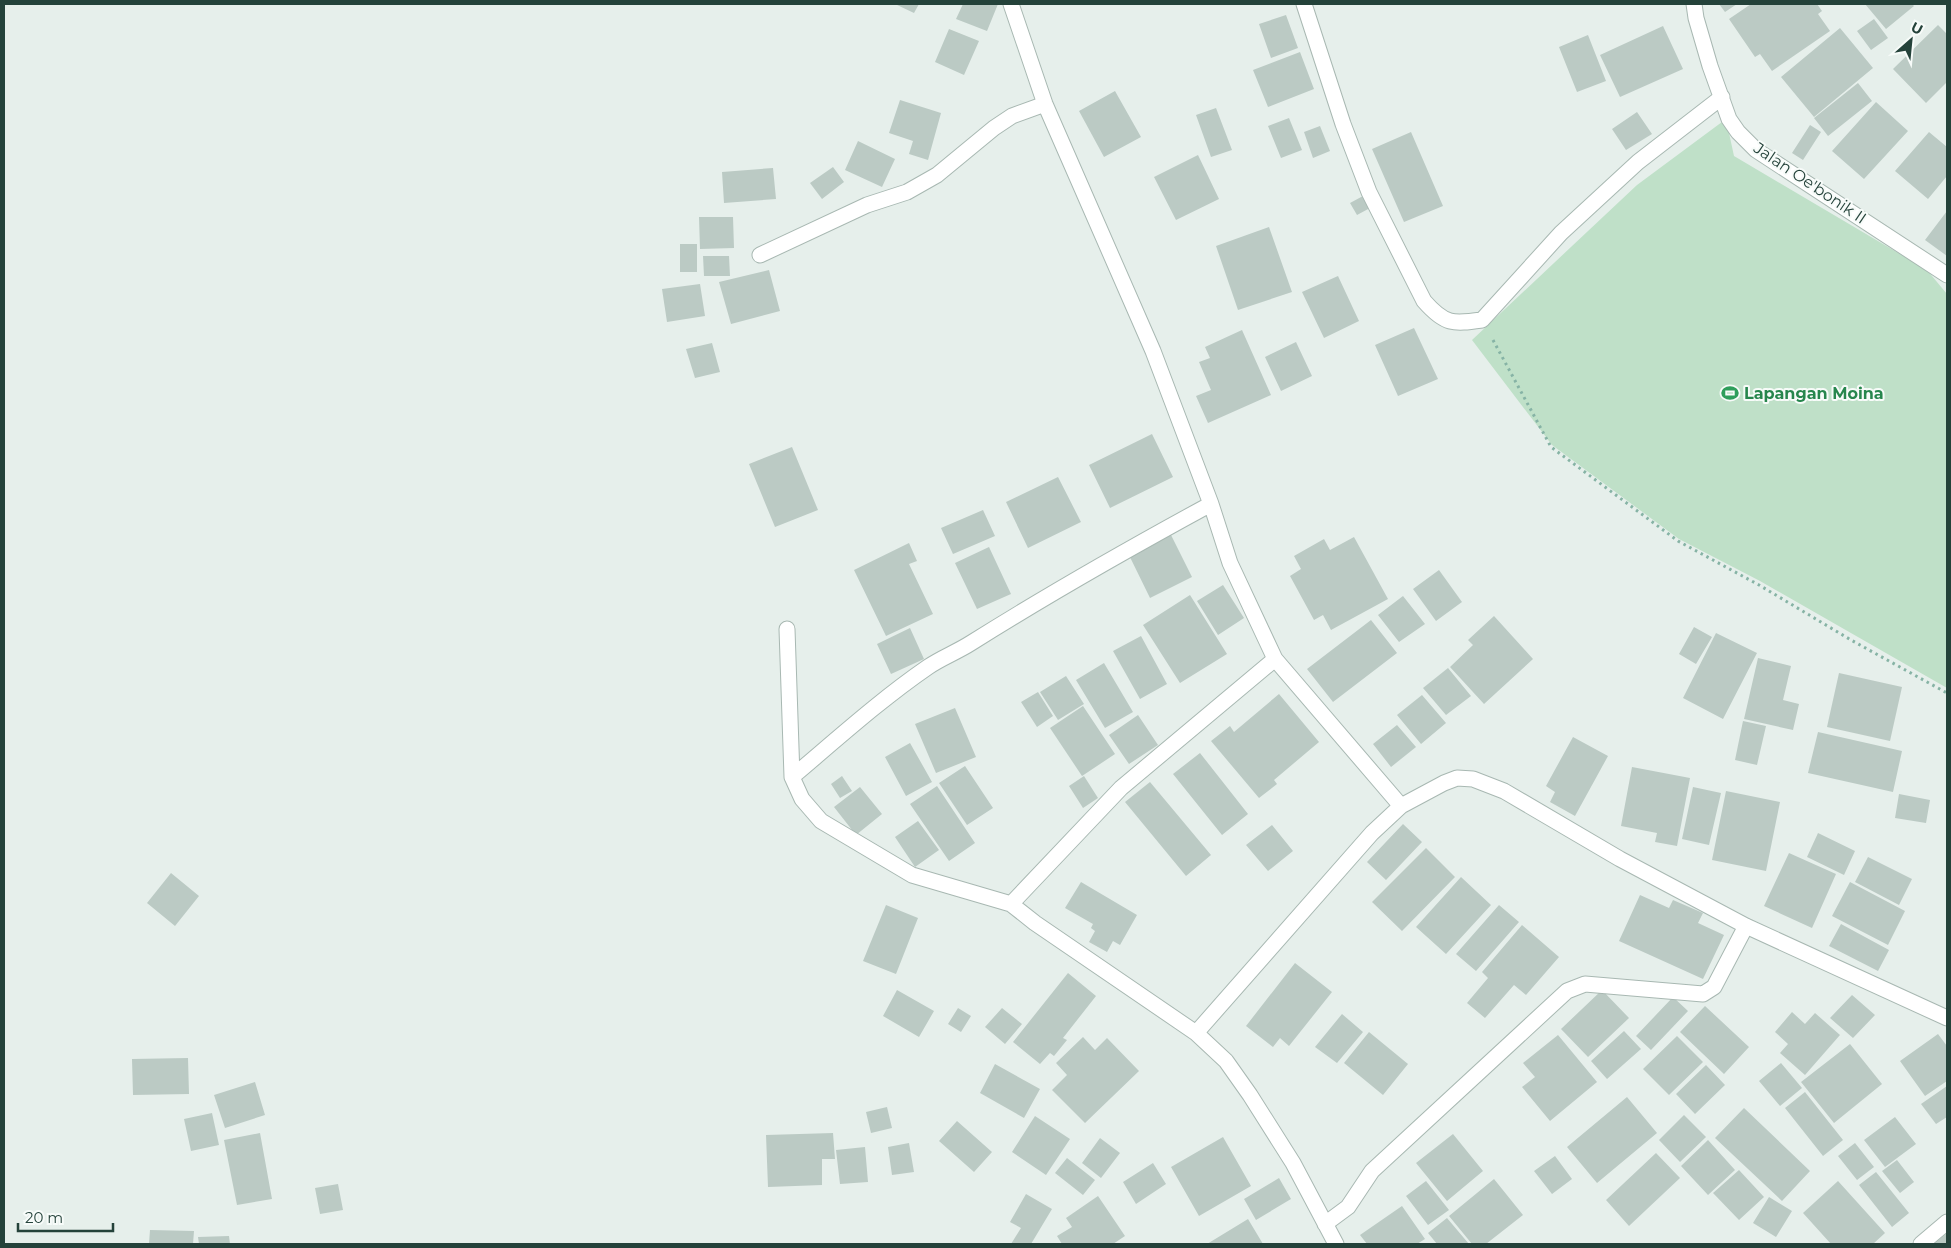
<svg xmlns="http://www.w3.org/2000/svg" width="1951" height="1248" font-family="Montserrat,sans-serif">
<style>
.pitch{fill:#bfe0c8}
.building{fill:#bbcac4}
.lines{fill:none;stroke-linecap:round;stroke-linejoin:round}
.minor-casing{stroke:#a8b8b2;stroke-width:17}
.path{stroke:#86b3a5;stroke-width:3;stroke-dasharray:2.5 4;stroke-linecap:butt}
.minor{stroke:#fff;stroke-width:15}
.labels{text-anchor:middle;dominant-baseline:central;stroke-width:4;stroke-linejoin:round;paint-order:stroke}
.street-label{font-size:16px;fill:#24423a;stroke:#f7fbf9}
.leisure-label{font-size:16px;font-weight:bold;fill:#27864d;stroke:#f7fbf9;text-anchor:start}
</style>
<rect width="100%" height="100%" fill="#e6efeb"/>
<path class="pitch" d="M1726,119L1734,156L1927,270L1947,294V688L1760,581L1679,539L1552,445L1472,340L1637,185Z"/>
<path class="building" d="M895,4H919L914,13Z
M963,4H998L987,31L956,19Z
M1719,4H1737L1725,12Z
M1751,4H1817L1822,11L1818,14L1830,31L1772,71L1760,54L1755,57L1729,19Z
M1865,4H1912L1914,6L1886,29Z
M1286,15L1298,48L1271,58L1259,24Z
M1874,19L1888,38L1871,50L1857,31Z
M1938,25L1947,34V82L1926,103L1893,69Z
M1663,26L1683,69L1620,97L1600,55Z
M1840,28L1873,68L1814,117L1781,77Z
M949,29L979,41L964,75L935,62Z
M1588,35L1606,81L1577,92L1559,47Z
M1300,52L1314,89L1268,107L1253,70Z
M1858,83L1872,101L1828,136L1814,118Z
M1115,91L1141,137L1104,157L1079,111Z
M900,100L941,113L928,160L909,154L913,141L889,133Z
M1876,102L1908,131L1864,179L1832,151Z
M1216,108L1232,150L1211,157L1196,115Z
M1637,112L1652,134L1626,150L1612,129Z
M1289,118L1302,150L1281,158L1268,126Z
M1810,125L1821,132L1803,160L1792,153Z
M1320,126L1330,151L1313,158L1304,132Z
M1411,132L1443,206L1404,222L1372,149Z
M1929,132L1947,147V176L1928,199L1895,171Z
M858,141L895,159L882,187L845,170Z
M1198,155L1219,199L1176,220L1154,177Z
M833,167L844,182L822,199L810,183Z
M773,168L776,199L724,203L722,172Z
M1363,196L1370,208L1357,215L1350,203Z
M1947,211V256L1925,240Z
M699,217H733L734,248L700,249Z
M1269,227L1292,292L1238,310L1216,246Z
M680,244H697V272H680Z
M703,256H729L730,276H704Z
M769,270L780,311L731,324L719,282Z
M1338,276L1359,321L1324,338L1302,292Z
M700,284L705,316L667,322L662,289Z
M1414,328L1438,379L1398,396L1375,345Z
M1242,330L1271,395L1208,423L1196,396L1211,390L1199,362L1210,358L1205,347Z
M1296,342L1312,376L1281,391L1265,357Z
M712,343L720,372L695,378L686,349Z
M1152,434L1173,477L1110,508L1089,465Z
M792,447L818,510L775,527L749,464Z
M1058,477L1081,522L1028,548L1006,502Z
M983,510L995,536L953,554L941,528Z
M1169,531L1192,577L1150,598L1127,551Z
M1354,537L1388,599L1331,630L1323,615L1314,620L1290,576L1301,569L1294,556L1324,539L1330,550Z
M909,543L917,561L909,564L933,614L886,636L854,570Z
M989,547L1011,594L977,609L955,563Z
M1439,570L1462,602L1436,621L1413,589Z
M1223,585L1244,618L1218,635L1197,601Z
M1190,595L1227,654L1180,683L1143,625Z
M1403,596L1425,624L1399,642L1378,615Z
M1494,616L1533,659L1484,704L1450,667L1473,645L1468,640Z
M1371,620L1397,653L1333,702L1307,669Z
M1694,627L1712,637L1696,664L1679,654Z
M910,628L924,659L891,674L877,644Z
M1716,633L1757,653L1723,719L1683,698Z
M1141,636L1167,684L1140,699L1113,651Z
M1758,658L1791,666L1783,700L1799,704L1793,730L1744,719Z
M1104,663L1133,712L1105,728L1076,680Z
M1448,668L1471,696L1446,715L1423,688Z
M1839,673L1902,687L1890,741L1827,727Z
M1066,676L1084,704L1058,720L1040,692Z
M1038,692L1053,716L1037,727L1021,702Z
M1279,694L1319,742L1274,780L1277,784L1259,798L1211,741L1230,726L1234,732Z
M1422,695L1446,723L1421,744L1397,715Z
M1083,706L1115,754L1082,776L1050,728Z
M955,708L976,757L936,773L915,724Z
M1138,715L1158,745L1129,764L1109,735Z
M1743,721L1766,726L1757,765L1735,760Z
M1397,725L1416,747L1391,767L1373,744Z
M1818,732L1902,751L1893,792L1808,773Z
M1573,737L1608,756L1575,816L1550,802L1555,792L1546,786Z
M910,743L932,782L906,796L885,757Z
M1200,753L1248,814L1222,835L1173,774Z
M965,766L993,808L967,825L939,783Z
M1632,767L1690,778L1677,846L1655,842L1657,833L1621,826Z
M842,776L852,791L840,798L831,784Z
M1084,776L1098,798L1083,808L1069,786Z
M1150,782L1211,855L1186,876L1125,802Z
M937,786L975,843L949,861L910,804Z
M860,787L882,814L856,835L834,807Z
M1693,787L1721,793L1709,845L1682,839Z
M1726,791L1780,802L1766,871L1712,860Z
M1899,794L1930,800L1926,823L1895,818Z
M918,821L939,850L915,867L895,837Z
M1403,824L1422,842L1386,880L1367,862Z
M1272,825L1293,851L1268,871L1246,845Z
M1818,833L1855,851L1844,875L1807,857Z
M1426,848L1455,877L1402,931L1372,902Z
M1789,853L1836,874L1812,928L1764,906Z
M1868,857L1912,879L1899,905L1855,882Z
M171,873L199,896L175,926L147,903Z
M1461,877L1491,905L1446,954L1416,927Z
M1081,882L1137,915L1120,945L1113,941L1107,952L1089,942L1095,931L1091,928L1093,924L1065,908Z
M1850,882L1905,911L1888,945L1832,916Z
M1640,895L1669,908L1673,900L1703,913L1698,923L1724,935L1703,979L1619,941Z
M886,905L918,918L896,974L863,961Z
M1499,905L1519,922L1476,971L1456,954Z
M1841,924L1889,950L1878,971L1829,946Z
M1522,925L1559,957L1526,995L1514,985L1485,1018L1467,1003L1488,978L1482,972Z
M1295,963L1332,992L1289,1046L1280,1038L1273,1047L1246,1026Z
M1068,973L1096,996L1063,1038L1067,1040L1054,1056L1050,1053L1040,1064L1013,1042Z
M897,990L934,1011L919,1037L883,1016Z
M1602,990L1629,1018L1588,1057L1561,1029Z
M1852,995L1875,1015L1853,1038L1830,1018Z
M1673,997L1688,1011L1651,1050L1636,1036Z
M1705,1006L1749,1047L1724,1074L1680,1032Z
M958,1008L971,1016L961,1032L948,1024Z
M1002,1008L1022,1024L1005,1044L985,1027Z
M1792,1012L1805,1024L1815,1013L1840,1035L1805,1075L1780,1053L1788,1044L1775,1032Z
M1342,1014L1363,1032L1337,1063L1315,1047Z
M1624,1031L1641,1049L1607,1079L1591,1061Z
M1369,1032L1408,1064L1383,1095L1344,1063Z
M1938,1034L1947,1046V1081L1925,1096L1900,1061Z
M1558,1035L1597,1082L1550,1121L1522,1087L1535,1077L1523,1063Z
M1677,1036L1703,1062L1669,1095L1643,1069Z
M1083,1037L1095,1050L1107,1038L1139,1071L1085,1123L1052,1090L1067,1075L1056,1063Z
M1850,1044L1882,1084L1834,1123L1801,1082Z
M188,1058L189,1094L133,1095L132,1059Z
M1781,1063L1802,1088L1780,1106L1759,1081Z
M995,1064L1040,1089L1024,1118L980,1093Z
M1706,1065L1725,1085L1695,1114L1676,1094Z
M255,1082L265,1115L225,1128L214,1095Z
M1947,1086V1117L1936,1124L1921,1104Z
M1805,1092L1843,1140L1823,1156L1785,1108Z
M1627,1097L1657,1133L1597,1183L1567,1147Z
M887,1107L892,1128L871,1133L866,1112Z
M1744,1108L1810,1171L1782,1201L1715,1138Z
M212,1113L219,1145L191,1151L184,1119Z
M1684,1115L1706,1137L1680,1162L1659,1140Z
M1035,1116L1070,1139L1046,1175L1012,1152Z
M1895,1117L1916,1144L1885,1167L1864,1140Z
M957,1121L992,1152L974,1172L939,1141Z
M260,1133L272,1199L237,1205L224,1140Z
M833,1133L835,1159H822V1185L768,1187L766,1135Z
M1453,1134L1483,1171L1447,1201L1416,1163Z
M1223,1137L1251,1186L1199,1216L1171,1167Z
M1100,1138L1120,1153L1101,1178L1082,1163Z
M1708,1140L1735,1170L1708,1195L1681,1166Z
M909,1143L914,1172L892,1175L888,1147Z
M1855,1143L1874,1167L1857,1180L1838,1156Z
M865,1147L868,1182L840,1184L836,1150Z
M1656,1153L1680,1178L1629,1226L1606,1200Z
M1555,1156L1572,1179L1552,1194L1534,1171Z
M1067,1158L1095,1180L1083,1195L1055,1173Z
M1897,1160L1914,1182L1900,1193L1882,1171Z
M1153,1163L1166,1184L1136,1204L1123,1182Z
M1739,1170L1764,1197L1739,1220L1713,1193Z
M1876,1172L1909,1213L1892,1227L1859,1185Z
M1279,1178L1291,1199L1256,1220L1244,1199Z
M1494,1179L1523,1215L1486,1244H1472L1449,1216Z
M1426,1181L1449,1210L1428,1225L1406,1196Z
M1838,1181L1885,1233L1873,1244H1831L1803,1213Z
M338,1184L343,1210L320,1214L315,1188Z
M1026,1194L1052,1209L1031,1244H1011L1021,1228L1010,1222Z
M1098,1196L1125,1236L1113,1244H1062L1057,1236L1072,1227L1066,1218Z
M1769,1197L1792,1211L1776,1237L1753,1223Z
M1402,1206L1425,1239L1417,1244H1367L1360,1235Z
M1447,1218L1469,1244H1437L1428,1233Z
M1248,1219L1263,1244H1207Z
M150,1230L194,1231L193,1244H149Z
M1947,1233V1244H1934Z
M229,1236L230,1244H199L198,1237Z"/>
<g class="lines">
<g class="minor-casing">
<path id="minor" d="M1011,4L1045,104L1153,351L1211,504L1230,563L1275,659L1401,806
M1304,4L1343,124L1369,192L1424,301C1445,325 1453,324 1482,320L1561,233L1638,162L1722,97
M1694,4L1696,18L1710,66L1729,119L1738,132L1756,150L1947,275
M760,255L867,205L907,192L937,175L994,128L1012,116L1045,104
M787,629L792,777L802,799L821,821L912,875L1011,904L1035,923L1196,1033L1226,1061L1250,1095L1293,1163L1336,1244
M792,777C836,740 880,700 928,667C941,658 957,652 971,643C1049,594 1130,548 1211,504
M1011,904L1121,788L1275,659
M1196,1033L1372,833L1401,806L1444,783L1457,778L1473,779L1504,791L1620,859L1746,926L1947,1018
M1325,1224L1348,1207L1372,1171L1567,991L1585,984L1703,994L1714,987L1746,926
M1921,1244L1947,1222"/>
</g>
<path class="path" d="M1493,340L1551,447L1678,541L1759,585L1851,640L1947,693"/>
<use href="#minor" class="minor"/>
</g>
<defs>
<g id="stadium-bare" transform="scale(1.35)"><path d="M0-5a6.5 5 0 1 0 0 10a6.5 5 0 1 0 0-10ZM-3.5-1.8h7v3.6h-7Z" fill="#2e9e5b" stroke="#f7fbf9" stroke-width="2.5" paint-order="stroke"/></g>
</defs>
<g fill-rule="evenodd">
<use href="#stadium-bare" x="1730" y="393"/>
</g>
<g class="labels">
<g class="street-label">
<text transform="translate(1810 183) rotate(34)">Jalan Oe'bonik II</text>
</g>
<g class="leisure-label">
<text x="1744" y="393">Lapangan Moina</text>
</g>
</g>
<rect width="1951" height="1248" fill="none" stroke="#24423a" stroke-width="10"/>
<g transform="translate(1911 40) rotate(27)" stroke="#f7fbf9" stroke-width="4" paint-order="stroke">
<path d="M0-4L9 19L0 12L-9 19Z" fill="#24423a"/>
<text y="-8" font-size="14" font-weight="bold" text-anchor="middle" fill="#24423a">U</text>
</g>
<path d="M18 1223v8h95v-8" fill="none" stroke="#24423a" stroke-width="2.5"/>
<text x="25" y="1223" font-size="15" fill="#24423a" stroke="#f7fbf9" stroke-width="4" paint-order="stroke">20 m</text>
</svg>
